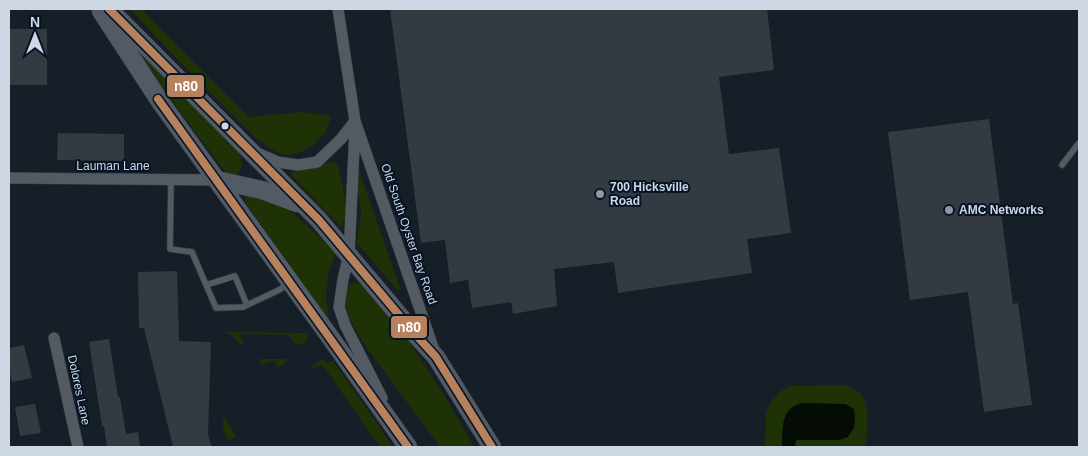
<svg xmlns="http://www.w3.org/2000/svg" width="1088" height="456" font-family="Arial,sans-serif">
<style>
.grass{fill:#1f3205}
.water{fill:#040c04}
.building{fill:#343a42}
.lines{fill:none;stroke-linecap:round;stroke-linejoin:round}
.lane-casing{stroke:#343a42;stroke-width:7}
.street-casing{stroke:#343a42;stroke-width:12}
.primary-casing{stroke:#343a42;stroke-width:19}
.lane{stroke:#535a61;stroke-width:5.5}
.street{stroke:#535a61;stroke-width:11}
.primary{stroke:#525a66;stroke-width:18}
.bus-1-casing{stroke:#061324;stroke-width:11}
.bus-1{stroke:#b6815c;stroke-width:8}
.bus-dot{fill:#ced8e4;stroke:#061324;stroke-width:2}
.poi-dot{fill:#8e97a2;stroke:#061324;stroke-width:2}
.labels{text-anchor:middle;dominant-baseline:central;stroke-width:4;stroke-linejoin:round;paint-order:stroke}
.street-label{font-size:12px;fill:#ced8e4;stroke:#061324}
.poi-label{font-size:12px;font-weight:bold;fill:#ced8e4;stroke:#061324;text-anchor:start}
.line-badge{stroke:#061324;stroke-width:2}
.badge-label{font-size:14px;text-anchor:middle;font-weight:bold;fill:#fff}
</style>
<rect width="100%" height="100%" fill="#161e27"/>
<path class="grass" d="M130,9H143L154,22L249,117L303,112L331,116L326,132L314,145L297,154L285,155L274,151L257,139L172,54Z
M138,53L143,54L239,151L242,165L237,176L227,174L139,58Z
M331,162L337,163L344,193L346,218L341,227L292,176L291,174L293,171Z
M359,170L400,288L398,291L357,243L361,212L356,176Z
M253,194L284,205L336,252L329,272L326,296L329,320L244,201L247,196Z
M356,282L362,283L405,335L448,401L474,447H440L362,341L349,317L345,304V293L350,284Z
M225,332L307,333L309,336L306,342L297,345L288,335L239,334L244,343L243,345C235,342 237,336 225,332Z
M260,359H286L287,361L278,368L273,361L262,365L259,361Z
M321,360H324L327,363L333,361L375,420L393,447H380L322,364L314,368L311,367Z
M844,385C849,387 855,389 859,392C872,402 866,432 866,447H765L766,412L772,401L782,390L790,386Z
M225,418L236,436L231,440L226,439L223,426V419Z"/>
<path class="water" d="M804,403L845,404L854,409L855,416L854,428L848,437L839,440H796L795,447H782C783,428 780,406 804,403Z"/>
<path class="building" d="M390,9H767L774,70L719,77L729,154L779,148L791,233L747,239L752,273L618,293L614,262L554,269L557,306L513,314L511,302L472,308L468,280L450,283L445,240L421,243Z
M9,29H47V85H9Z
M989,119L1013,304L1018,303L1032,405L984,412L968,292L910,300L888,132Z
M58,133L124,134V161L57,160Z
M177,271L179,341L211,342L208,435L212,447H173L144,328H139L138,272Z
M109,339L118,397H120L126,434L138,432L140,447H107L104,426H102L89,342Z
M24,345L32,378L12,382L9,368V348Z
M35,404L41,433L20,436L15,407Z"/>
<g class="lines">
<g class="lane-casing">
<path id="lane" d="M1062,165L1079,143
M171,180L170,249L192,252L216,308L243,307L279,290L288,284
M206,285L235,276L247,305"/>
</g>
<g class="street-casing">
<path id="street" d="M338,9L355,121L434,350
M355,128L349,255L343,279L339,307L345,325L382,398
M257,153L278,162L298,165L317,162L341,139L355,121
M9,178L217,180
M54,338L78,447"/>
</g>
<g class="primary-casing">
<path id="primary" d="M109,9L319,220L415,334L436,357L492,447
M101,11L161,103L325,330L408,447
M217,180L262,190L297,203"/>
</g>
<use href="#lane" class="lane"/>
<use href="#street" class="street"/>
<use href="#primary" class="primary"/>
<g class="bus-1-casing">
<path id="bus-1" d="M109,9L319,220L415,334L436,357L492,447
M158,99L408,447"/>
</g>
<use href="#bus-1" class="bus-1"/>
</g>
<circle class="bus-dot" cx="225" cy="126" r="4.5"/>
<g class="poi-dot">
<circle cx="600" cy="194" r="5"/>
<circle cx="949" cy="210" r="5"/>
</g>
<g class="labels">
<g class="street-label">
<text x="113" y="166">Lauman Lane</text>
<text transform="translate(409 234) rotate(71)">Old South Oyster Bay Road</text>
<text transform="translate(79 390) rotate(78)">Dolores Lane</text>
</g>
<g class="poi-label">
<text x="610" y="187">700 Hicksville<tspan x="610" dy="14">Road</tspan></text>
<text x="959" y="210">AMC Networks</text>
</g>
</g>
<g class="line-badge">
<rect x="166" y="74" width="39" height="24" rx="5" fill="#b6815c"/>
<rect x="390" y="315" width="38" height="24" rx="5" fill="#b6815c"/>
</g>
<g class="badge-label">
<text x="186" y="91">n80</text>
<text x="409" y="332">n80</text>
</g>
<rect width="1088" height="456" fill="none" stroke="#ced8e4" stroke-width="20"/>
<g transform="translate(35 35)" stroke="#061324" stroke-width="4" paint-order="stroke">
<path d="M0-4L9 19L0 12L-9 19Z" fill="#ced8e4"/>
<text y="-8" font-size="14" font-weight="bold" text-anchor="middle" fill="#ced8e4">N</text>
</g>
</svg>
